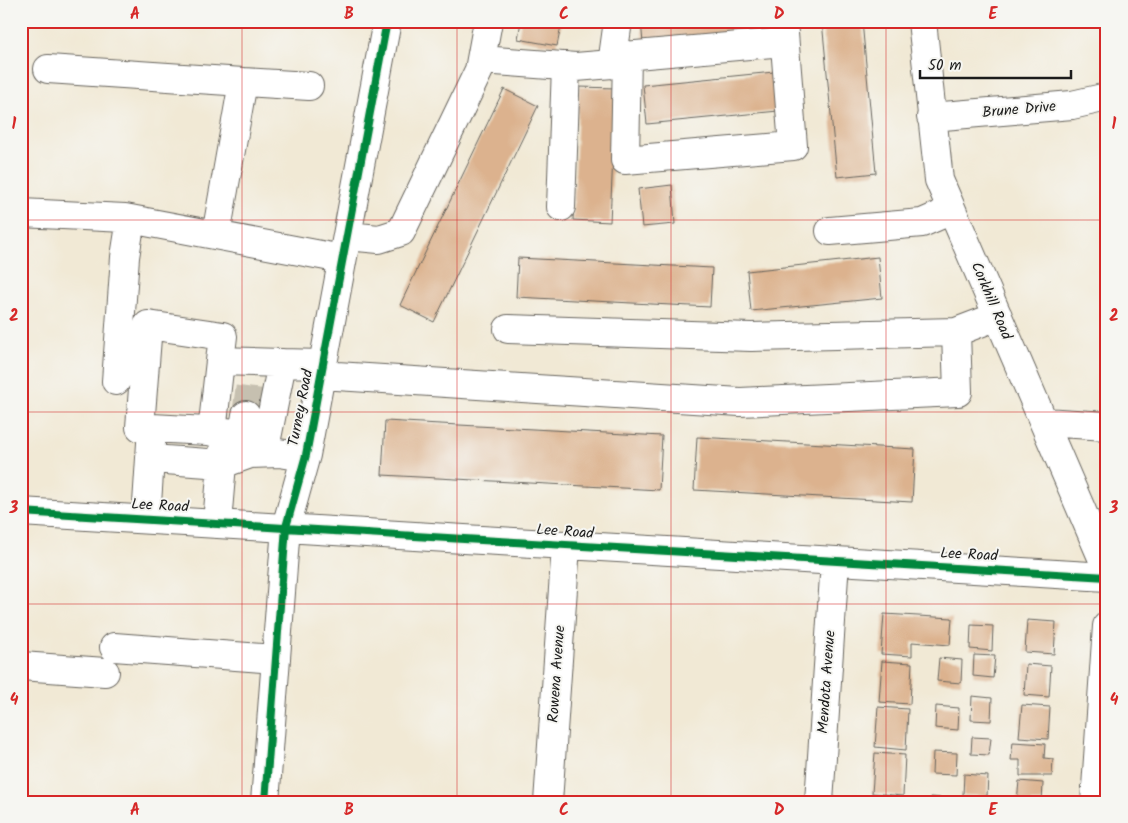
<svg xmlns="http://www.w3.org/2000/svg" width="1128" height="823" font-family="Kalam,sans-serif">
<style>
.building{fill:#dcb28e}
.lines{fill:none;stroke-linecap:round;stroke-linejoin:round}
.minor-tunnel{stroke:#c6c0b0;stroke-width:28;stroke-dasharray:28 14;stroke-linecap:butt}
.minor-casing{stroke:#67645d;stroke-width:30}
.minor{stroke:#fff;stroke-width:28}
.cycleway-casing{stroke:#f6f6f2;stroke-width:11}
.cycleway{stroke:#00873e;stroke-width:8}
.grid{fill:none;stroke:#d62828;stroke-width:1;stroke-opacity:0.55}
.labels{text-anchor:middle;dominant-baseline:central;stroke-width:4;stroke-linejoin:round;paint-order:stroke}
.street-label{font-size:15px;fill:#1c1c1c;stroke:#f6f6f2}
.neatline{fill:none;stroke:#d62828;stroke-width:2}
.grid-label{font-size:16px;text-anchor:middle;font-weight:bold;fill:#d62828}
</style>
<rect width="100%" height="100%" fill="#f6f6f2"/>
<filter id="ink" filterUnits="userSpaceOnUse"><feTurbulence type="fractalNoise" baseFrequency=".02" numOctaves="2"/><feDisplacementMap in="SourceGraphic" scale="10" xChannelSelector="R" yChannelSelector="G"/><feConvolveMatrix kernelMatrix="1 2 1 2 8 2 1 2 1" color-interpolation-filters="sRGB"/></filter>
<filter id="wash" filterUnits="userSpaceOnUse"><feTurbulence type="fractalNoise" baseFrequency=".0096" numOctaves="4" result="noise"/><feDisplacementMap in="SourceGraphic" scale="20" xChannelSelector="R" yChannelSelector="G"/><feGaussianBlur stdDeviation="1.12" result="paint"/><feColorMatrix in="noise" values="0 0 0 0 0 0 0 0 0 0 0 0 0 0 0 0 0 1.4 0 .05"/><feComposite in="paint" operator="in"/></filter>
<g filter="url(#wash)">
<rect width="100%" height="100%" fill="#f1e9d5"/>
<g id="blocks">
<path class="building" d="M521,21H562L557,46L518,39Z
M641,21H777L778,30L643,43Z
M822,21H862L876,173L837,177Z
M774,72L778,111L647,124L643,85Z
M579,87L616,88L610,222L573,220Z
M504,89L538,106L434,322L400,305Z
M672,185L675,224L642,227L638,189Z
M878,257L882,298L751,311L747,271Z
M518,258L712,268L710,307L516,297Z
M385,421L662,436L659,490L382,475Z
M697,437L915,449L912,502L694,490Z
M884,614L952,618L950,645L912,642V656L881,654Z
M1027,620L1056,622L1054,654L1025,652Z
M971,625L993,626L992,651L970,649Z
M974,655L995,656L993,678L973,676Z
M939,658L962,660L961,683L937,681Z
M882,661L912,663L910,704L879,702Z
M1026,664L1051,666L1049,697L1024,695Z
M972,696L992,698L991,721L971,720Z
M1022,705L1050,707L1048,739L1019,737Z
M936,706L959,708L958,730L935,728Z
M878,707L908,709L906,750L875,747Z
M972,737L991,738L989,755L971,754Z
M1013,742L1045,744L1044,758L1053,759L1052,776H1020V760H1011Z
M933,752L957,753L956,775L932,774Z
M875,753L905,755L903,796L872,793Z
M964,774L988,776L987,796L963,795Z
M1019,781L1043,783L1042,802H1017Z
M931,797L954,799V802H931Z"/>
</g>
</g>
<g filter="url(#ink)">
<use href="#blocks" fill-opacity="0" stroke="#67645d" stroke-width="1"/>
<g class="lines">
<path class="minor-tunnel" d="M246,415L250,385"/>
<g class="minor-casing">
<path id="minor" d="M922,21L939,180L1107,569
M627,55L625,160L793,146L783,21
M613,57L784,42
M481,60L576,67L612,64L618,21
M48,69L243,82L216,235
M243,82L309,86
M931,117L1072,105L1107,97
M561,207L566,66
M21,213L125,218L342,259
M830,231L922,223L952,210
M347,236L379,239L401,232L479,70L488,21
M508,329L751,337L956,332
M321,375L740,402L958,392L956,332L998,316
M116,381L125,257L131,219
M1044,422L1107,426
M152,428L140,427L148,325L223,336L220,361
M212,432L220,361L282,363
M225,432L243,434L246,415
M264,453L282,363L323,364
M21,512C383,533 745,558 1107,577
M146,519L152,428L225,432L222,464L151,459
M217,523L222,464L250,454L279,453L305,457
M114,647L276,659
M21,666L105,672
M265,802L286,527L306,455L387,21
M548,802L566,546
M819,802L835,561
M1095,802L1107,626"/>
</g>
<use href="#minor" class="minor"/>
<g class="cycleway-casing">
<path id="cycleway" d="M21,512C383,533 745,558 1107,577
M265,802L286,527L306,455L387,21"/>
</g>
<use href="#cycleway" class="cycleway"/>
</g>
</g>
<path class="grid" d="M242,21V802M457,21V802M671,21V802M886,21V802M21,220H1107M21,412H1107M21,604H1107"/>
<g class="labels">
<g class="street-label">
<text transform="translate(1019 110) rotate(-5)">Brune Drive</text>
<text transform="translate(991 301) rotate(67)">Corkhill Road</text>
<text transform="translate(301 408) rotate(-79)">Turney Road</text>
<text transform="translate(160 506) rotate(3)">Lee Road</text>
<text transform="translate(565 532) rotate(4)">Lee Road</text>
<text transform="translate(969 555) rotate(3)">Lee Road</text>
<text transform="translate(557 674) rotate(-86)">Rowena Avenue</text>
<text transform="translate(827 682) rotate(-86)">Mendota Avenue</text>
</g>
</g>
<rect width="1128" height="823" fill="none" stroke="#f6f6f2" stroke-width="55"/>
<path d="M920 70v8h151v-8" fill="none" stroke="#1c1c1c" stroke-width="2.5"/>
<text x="928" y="70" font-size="15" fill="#1c1c1c" stroke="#f6f6f2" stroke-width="4" paint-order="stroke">50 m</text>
<rect x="28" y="28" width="1072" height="768" class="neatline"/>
<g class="grid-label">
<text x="135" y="19">A</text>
<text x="349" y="19">B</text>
<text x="564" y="19">C</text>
<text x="779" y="19">D</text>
<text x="993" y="19">E</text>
<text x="14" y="129">1</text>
<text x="1114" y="129">1</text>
<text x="14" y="321">2</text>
<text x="1114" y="321">2</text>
<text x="14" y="513">3</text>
<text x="1114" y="513">3</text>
<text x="14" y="705">4</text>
<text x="1114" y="705">4</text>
<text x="135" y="815">A</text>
<text x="349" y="815">B</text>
<text x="564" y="815">C</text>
<text x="779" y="815">D</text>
<text x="993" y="815">E</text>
</g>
</svg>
